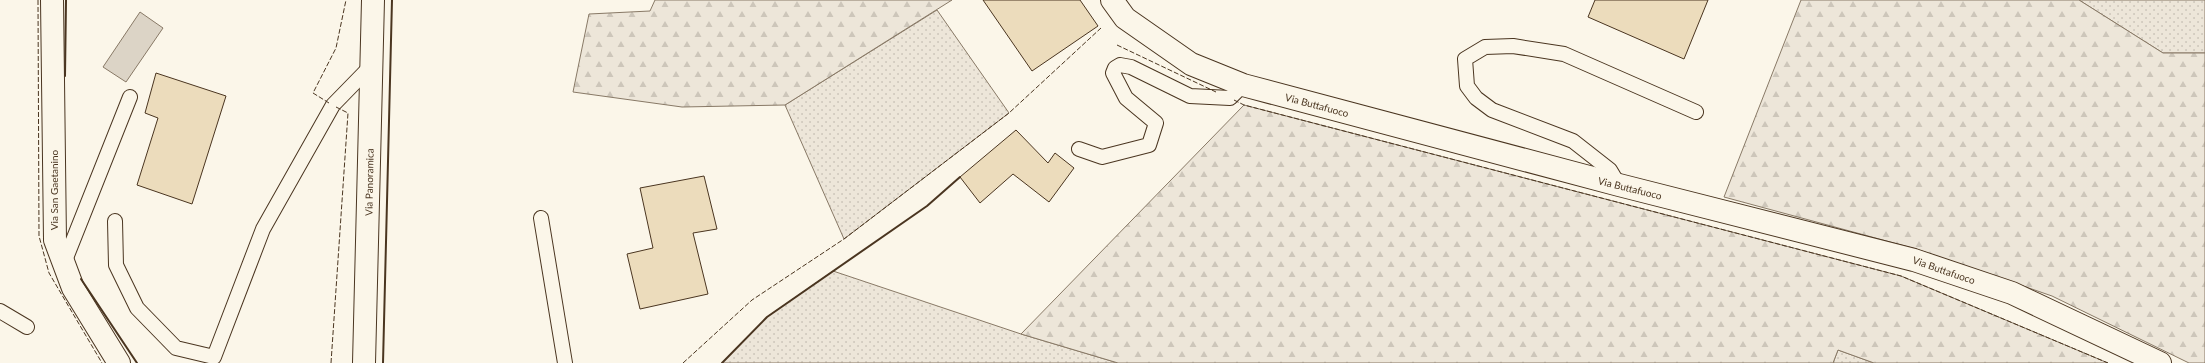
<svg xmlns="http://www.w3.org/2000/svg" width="2205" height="363" font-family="Lato,sans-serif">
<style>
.grass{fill:url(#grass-dots);stroke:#887966}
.forest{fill:url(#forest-firs);stroke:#887966}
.water{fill:#dcd4c6;stroke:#887966}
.building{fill:#ecdcbc;stroke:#4a3520}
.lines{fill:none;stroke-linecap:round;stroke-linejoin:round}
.lane-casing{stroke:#4a3520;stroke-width:16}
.street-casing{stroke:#4a3520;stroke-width:24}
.secondary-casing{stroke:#4a3520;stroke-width:24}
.lane{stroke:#fbf6e9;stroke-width:14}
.street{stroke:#fbf6e9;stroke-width:22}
.secondary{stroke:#fbf6e9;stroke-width:22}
.fence{stroke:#4a3520;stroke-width:1;stroke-dasharray:5 2;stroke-linecap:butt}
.wall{stroke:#4a3520;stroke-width:2}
.labels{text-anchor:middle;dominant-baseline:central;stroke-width:3;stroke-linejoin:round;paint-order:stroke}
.street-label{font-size:10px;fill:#4a3520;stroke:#fbf6e9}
</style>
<defs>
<pattern id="grass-dots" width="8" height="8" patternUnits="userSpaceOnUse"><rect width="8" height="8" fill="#ede6d9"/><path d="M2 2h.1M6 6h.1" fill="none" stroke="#cdc6ba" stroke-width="1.8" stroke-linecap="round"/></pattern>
<pattern id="forest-firs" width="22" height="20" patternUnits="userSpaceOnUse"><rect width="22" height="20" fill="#ede6d9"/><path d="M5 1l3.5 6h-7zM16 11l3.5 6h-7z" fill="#cdc6ba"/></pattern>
</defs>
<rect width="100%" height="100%" fill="#fbf6e9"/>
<path class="grass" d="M2079,0H2205V53H2163Z
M937,10L1009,113L844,239L785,105Z
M833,271L1021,334L1118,363H722L767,317Z
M1838,350L1874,363H1833Z"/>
<path class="forest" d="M655,0H952L785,105L682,107L573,92L589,14L650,11Z
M1801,0H2079L2163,53H2205V363H2189L2052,296L1916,249L1724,197Z
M1244,105L1901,276L2108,363H1874L1838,350L1833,363H1118L1021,334Z"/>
<path class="water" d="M140,12L163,28L126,82L103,67Z"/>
<path class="building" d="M983,0H1080L1098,26L1032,71Z
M1595,0H1708L1684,59L1588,17Z
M156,73L226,96L192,204L137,185L158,118L145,113Z
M1016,130L1048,163L1055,153L1074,168L1049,202L1013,174L980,203L960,177Z
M704,176L717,229L693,233L708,294L640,309L627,254L653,248L640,188Z"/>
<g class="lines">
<g class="lane-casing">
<path id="lane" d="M1079,149L1102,157L1149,145L1156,123L1126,98L1113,73L1115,68L1120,65L1131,67L1190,96L1230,98L1243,85
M1619,185L1610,170L1573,141L1492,110L1476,98L1467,86L1465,59L1485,47L1513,46L1564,54L1696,112
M541,218L565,363
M115,221L116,265L137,308L176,348L214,357L263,229L333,105L372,65
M64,263L130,97
M0,311L27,327"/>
</g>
<g class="street-casing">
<path id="street" d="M52,0L55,240L73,288L119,363
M1112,0L1125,18L1191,64L1243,85L1619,185L1914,260L2012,293L2160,363"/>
</g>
<g class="secondary-casing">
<path id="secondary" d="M364,363L373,0"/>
</g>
<use href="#lane" class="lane"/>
<use href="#street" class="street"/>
<use href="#secondary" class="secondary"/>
<path class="fence" d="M38,0L39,236L49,273L102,363
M1117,45L1216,92
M1234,100L1244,105L1901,276L2108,363
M329,103L313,93L336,48L346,0
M331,363L348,113L336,107
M683,363L752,300L844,239L1009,113L1101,28"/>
<path class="wall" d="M65,76L66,0
M81,279L137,363
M383,363L392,0
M722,363L767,317L927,206L960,177"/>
</g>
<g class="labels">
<g class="street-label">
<text transform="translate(1317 105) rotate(15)">Via Buttafuoco</text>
<text transform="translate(369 182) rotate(-89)">Via Panoramica</text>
<text transform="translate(1630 188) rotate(14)">Via Buttafuoco</text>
<text transform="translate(54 190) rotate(-90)">Via San Gaetanino</text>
<text transform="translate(1944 270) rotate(19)">Via Buttafuoco</text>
</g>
</g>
</svg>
